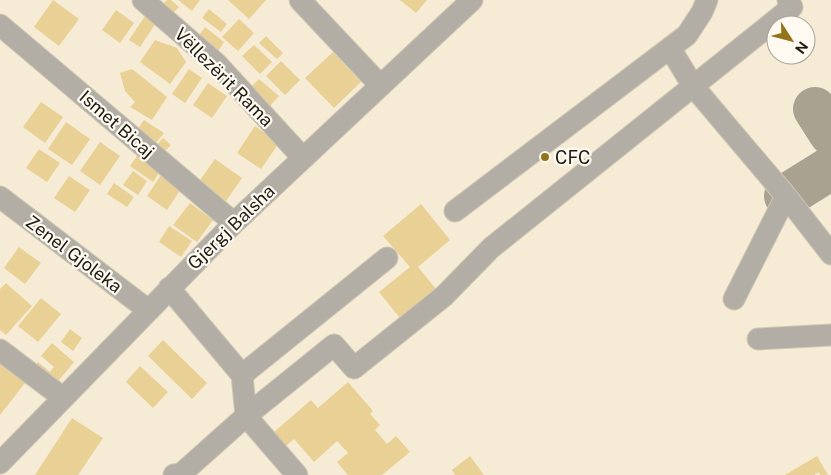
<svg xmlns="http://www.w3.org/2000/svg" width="831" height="475" font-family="'Public Sans',sans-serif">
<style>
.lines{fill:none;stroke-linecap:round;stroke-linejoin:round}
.taxiway{stroke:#a9a290;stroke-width:44}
.building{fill:#e9d094}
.minor-casing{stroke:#cfc7b2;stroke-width:23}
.minor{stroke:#b2aea5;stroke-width:21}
.poi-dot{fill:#93741b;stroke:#fefaf1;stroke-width:2}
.labels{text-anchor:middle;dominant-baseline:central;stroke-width:4.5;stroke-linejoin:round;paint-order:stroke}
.street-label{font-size:18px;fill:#1f1c14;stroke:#fefaf1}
.poi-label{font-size:18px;fill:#1f1c14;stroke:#fefaf1;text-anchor:start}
</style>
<rect width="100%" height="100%" fill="#f6ecd5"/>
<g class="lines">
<path class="taxiway" d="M815,109L831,134
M786,196L831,168"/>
</g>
<path class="building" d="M53,0L79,19L59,46L34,27Z
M167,0H171L179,7L173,13L163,4Z
M178,0H200L192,11Z
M228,0H266L249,19Z
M400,0H427L416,13Z
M209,9L227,24L221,32L202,18Z
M116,10L134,23L120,43L102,30Z
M147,13L158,20L140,47L129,40Z
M239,19L254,33L238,51L222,37Z
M205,27L224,42L217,53L197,38Z
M266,36L283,53L277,59L259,43Z
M155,40L177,48L186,62L170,84L140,62Z
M254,45L272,62L260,74L242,56Z
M333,52L361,82L334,108L305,78Z
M281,61L300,80L285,95L266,76Z
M132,69L167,97L152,120L130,107L135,102L125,91L120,73Z
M189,69L202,78L185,103L172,94Z
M259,79L279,96L269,107L249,89Z
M208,83L227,96L212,118L193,105Z
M41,102L63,117L45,143L23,127Z
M144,120L164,133L156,143L137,130Z
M66,122L90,139L72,165L48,149Z
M255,126L279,143L261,169L237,153Z
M163,138L171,145L161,155L154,148Z
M100,142L120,156L100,185L80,171Z
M39,149L60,163L47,182L26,168Z
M139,153L162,169L153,182L130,166Z
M215,159L242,178L226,201L198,183Z
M133,171L147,181L138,195L123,185Z
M163,172L183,186L167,210L147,196Z
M69,176L90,190L75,212L54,198Z
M114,183L134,197L127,207L107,194Z
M190,203L213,220L197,242L173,225Z
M421,204L450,240L418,267L436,289L400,318L379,292L410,267L383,236Z
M169,226L192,241L181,257L159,242Z
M19,247L41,263L25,284L4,268Z
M6,283L32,306L6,335L0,330V289Z
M41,298L61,314L38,342L18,326Z
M70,329L82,338L73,351L61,342Z
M163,340L207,383L192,399L148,356Z
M52,343L74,362L54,386L33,368L38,362L50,372L54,367L41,356Z
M0,360L29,378L0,415Z
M140,366L168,392L153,408L126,382Z
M348,382L373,411L370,414L380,425L375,430L387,444L396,436L410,452L382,475H348L337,462L348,453L337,441L314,462L294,439L286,446L274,432L311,400L318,408Z
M72,418L103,438L78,475H35Z
M470,456L484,475H455L452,470Z
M817,456L828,475H820L819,472L814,475H785Z"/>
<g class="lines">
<g class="minor-casing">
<path id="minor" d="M143,0L217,64L302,157
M300,0L379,84
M0,25L234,223
M670,48L693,86L786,196L831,254
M0,197L148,310
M455,211L687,35L702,12L707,0
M169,288L242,375L246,416L181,474L174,475
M734,299L786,196
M758,339L831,335
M0,350L62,397
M242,375L387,258
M0,463L234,223L472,0
M297,475L246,416L334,345L354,368L444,296L491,248L792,7L788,0"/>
</g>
<use href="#minor" class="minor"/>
</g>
<circle class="poi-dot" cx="545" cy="157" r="5"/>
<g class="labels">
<g class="street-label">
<text transform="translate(224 77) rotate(45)">Vëllezërit Rama</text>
<text transform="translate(117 124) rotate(41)">Ismet Bicaj</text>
<text transform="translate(231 227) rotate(-44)">Gjergj Balsha</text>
<text transform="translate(74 254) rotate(37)">Zenel Gjoleka</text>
</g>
<g class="poi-label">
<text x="555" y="157">CFC</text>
</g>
</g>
<g transform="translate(791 40) rotate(126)"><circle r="24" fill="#fefaf1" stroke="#a5a199"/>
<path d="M0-4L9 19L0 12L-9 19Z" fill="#93741b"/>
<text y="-8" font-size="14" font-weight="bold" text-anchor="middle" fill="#1f1c14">N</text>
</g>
</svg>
